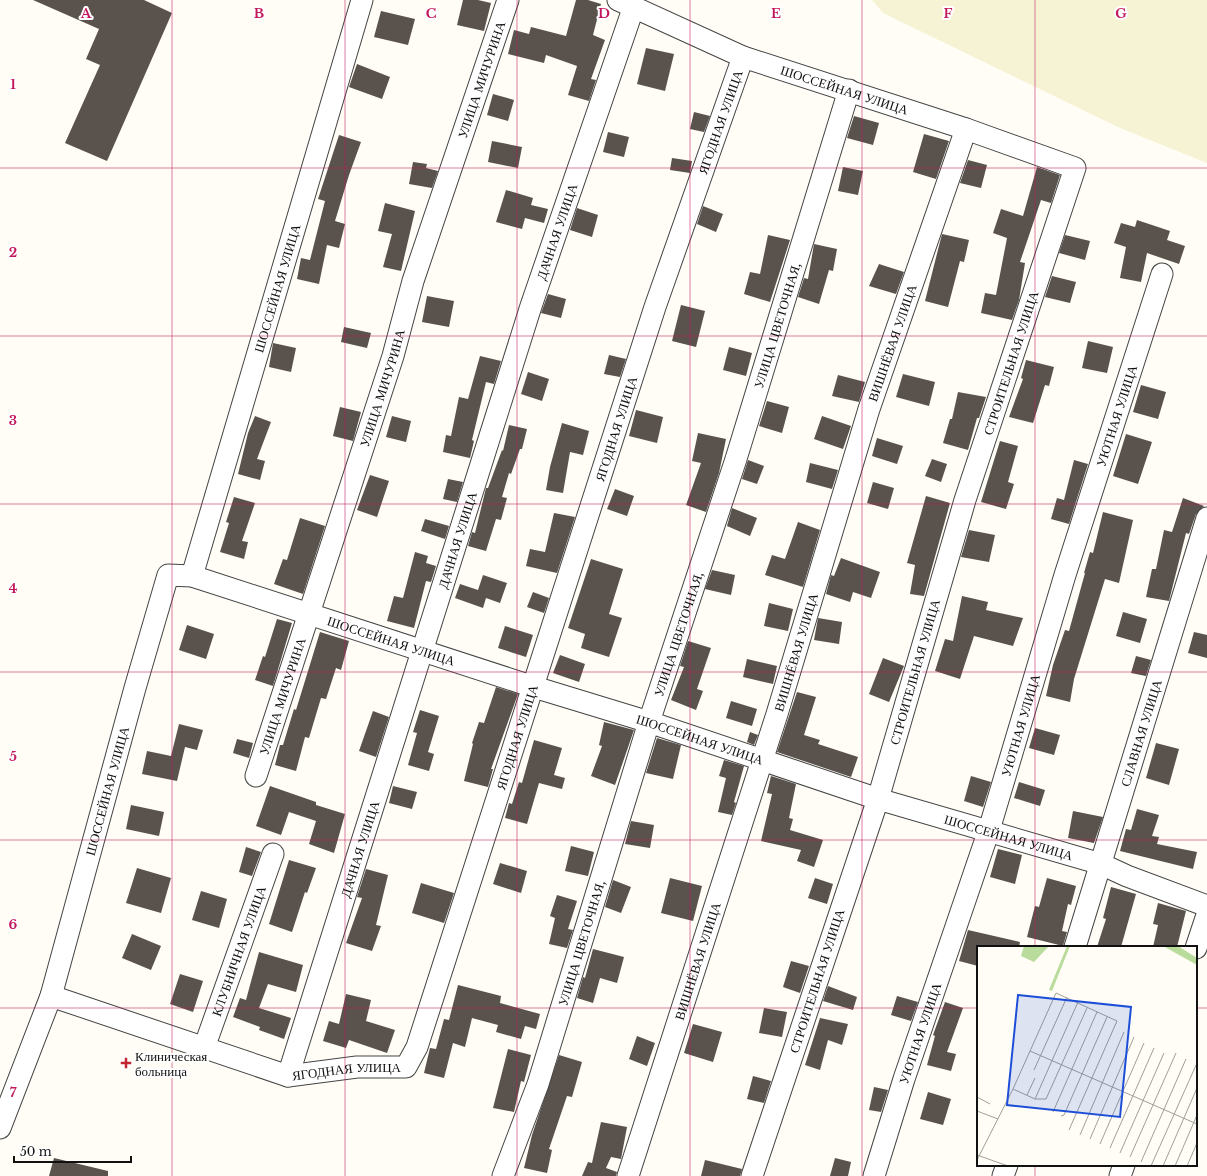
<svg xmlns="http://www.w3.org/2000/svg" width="1207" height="1176" font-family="'Libre Baskerville',serif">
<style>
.farmland{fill:#f6f3d4}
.building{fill:#5a524d}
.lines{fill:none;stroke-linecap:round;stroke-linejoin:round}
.minor-casing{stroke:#444;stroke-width:23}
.minor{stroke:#fff;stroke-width:21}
.grid{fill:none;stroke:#c2185b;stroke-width:1;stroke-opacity:0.55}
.poi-dot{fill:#c4262e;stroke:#fff;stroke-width:1.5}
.labels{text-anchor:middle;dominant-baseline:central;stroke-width:4;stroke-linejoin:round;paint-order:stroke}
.street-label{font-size:13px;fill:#111;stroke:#fff}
.poi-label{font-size:13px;fill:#111;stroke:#fff;text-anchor:start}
.inset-road{fill:none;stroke:#a09f9a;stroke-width:1}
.view{fill:#1d4ed8;fill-opacity:0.15;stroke:#1d4ed8;stroke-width:2}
.inset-edge{fill:none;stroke:#111;stroke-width:2}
.grid-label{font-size:13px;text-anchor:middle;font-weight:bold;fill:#c2185b;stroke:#fff;stroke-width:4;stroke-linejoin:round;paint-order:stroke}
</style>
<rect width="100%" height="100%" fill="#fffdf5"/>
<path class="farmland" d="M872,0H1207V163L1120,128L883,13Z"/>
<path class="building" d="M33,0H144L172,13L107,161L65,143L100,65L86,59L99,29Z
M463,0H478L491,3L484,31L457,25Z
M576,0H588L601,4L593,35L605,40L591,79L596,80L589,101L568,95L577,66L546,55L544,63L508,54L514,30L529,34L531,27L566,36Z
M381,11L415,19L408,45L374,37Z
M646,48L674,54L665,91L637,84Z
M357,64L390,77L382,99L349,87Z
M493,94L514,100L508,121L487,115Z
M694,112L710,116L704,132L690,129Z
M854,116L879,123L873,145L847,138Z
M608,132L629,137L624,157L603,152Z
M924,134L949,141L936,179L913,172Z
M339,135L361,142L349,175L335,221L345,224L339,248L327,245L319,284L297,279L301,258L310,260L325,201L318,199Z
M492,141L522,147L518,168L488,162Z
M672,158L692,161L690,173L670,170Z
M968,160L987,165L981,188L960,183Z
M413,162L427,164L426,168L438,171L432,188L409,184Z
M843,167L863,171L858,195L838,191Z
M1037,167L1060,175L1051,203L1041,200L1020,262L1025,263L1019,300L1012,320L981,313L985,293L996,295L1007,238L993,233L1001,209L1023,216Z
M506,190L533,198L531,205L548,209L544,223L525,218L522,229L496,222Z
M385,203L415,211L401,271L383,267L392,234L378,231Z
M703,206L723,214L716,232L697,224Z
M577,208L598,215L592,237L570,230Z
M1137,220L1170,231L1167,240L1185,246L1179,264L1147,253L1141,282L1120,278L1126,247L1114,243L1121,223L1135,227Z
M942,234L969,240L964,262L960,261L948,307L925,301Z
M768,235L790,240L770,302L744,294L750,272L760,274Z
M1065,235L1090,241L1085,260L1059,253Z
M814,244L837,249L833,271L829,270L819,304L798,297L804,278L808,279Z
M879,264L904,272L896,294L869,286Z
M1052,276L1076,282L1070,303L1045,297Z
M548,294L566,299L561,318L541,313Z
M427,296L454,301L449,327L422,322Z
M681,305L705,311L696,347L672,341Z
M344,327L371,333L367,348L341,342Z
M1088,341L1113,347L1107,373L1082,368Z
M273,343L296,348L291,372L269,367Z
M729,347L752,353L746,376L723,370Z
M609,355L626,359L620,377L604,374Z
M480,356L501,361L494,384L486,382L472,440L474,441L470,458L443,452L446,435L451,436L459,397L468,399Z
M1026,360L1054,367L1049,386L1045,385L1033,423L1009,417L1023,379L1021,378Z
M528,372L549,379L542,401L521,394Z
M903,374L935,382L929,406L896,397Z
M838,375L865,382L859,402L832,396Z
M1141,385L1166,392L1158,419L1133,412Z
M958,392L986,397L979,418H977L968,450L943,443L950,419H952Z
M767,401L789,407L782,433L759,426Z
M340,407L361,412L353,441L333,436Z
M636,410L663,417L657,443L629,436Z
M255,416L271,422L257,459L265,461L260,480L238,474L248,433Z
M392,416L411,421L406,442L386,437Z
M822,416L851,426L843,449L814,439Z
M562,423L589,431L583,455L570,452L563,493L546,490L550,467Z
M509,425L527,429L522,449H520L511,474L509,473L502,497L507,498L501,520L496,519L486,551L468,546L472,532L475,533L486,488H488L502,450L503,451Z
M698,433L726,439L719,473L706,512L686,505L701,463L692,461Z
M1126,434L1152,442L1138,484L1113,476Z
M877,438L903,446L897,464L872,456Z
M1000,441L1018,446L1008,482L1014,484L1006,509L981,502Z
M932,459L947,464L941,482L925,476Z
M748,460L764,466L757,484L742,479Z
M1074,460L1088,464L1069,524L1051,519L1057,498L1064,500Z
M810,463L838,470L832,489L806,482Z
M370,475L389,481L377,517L357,510Z
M448,479L463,482L457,502L443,499Z
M873,482L894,488L888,509L867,503Z
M615,489L634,496L627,516L607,509Z
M926,496L950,503L924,596L910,594L915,565L907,563Z
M234,497L255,503L242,541L248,542L244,559L220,552L229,523L226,522Z
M1183,498L1204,506L1196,514L1189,534L1186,533L1169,601L1146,597L1152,569H1156L1164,530L1172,532Z
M732,508L757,518L750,536L727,526Z
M1103,512L1133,520L1119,583L1105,579L1074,679L1070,702L1046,696L1053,665L1065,630L1069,631L1085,573H1084L1090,552L1093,553Z
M554,513L575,517L557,573L526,566L530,549L545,552Z
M300,518L325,526L303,594L274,584L283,559L287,560Z
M425,519L449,526L445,539L421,531Z
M798,522L820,530L803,587L765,575L772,555L785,559Z
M969,530L995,535L989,562L961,557Z
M415,552L428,556L426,563L436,566L431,582L426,581L414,628L387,621L394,596L403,598Z
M841,558L880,572L871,598L853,592L850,602L826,594L831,575L834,576Z
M591,559L623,569L609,614L622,618L609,657L581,648L585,634L568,628Z
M712,570L735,575L731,595L705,589Z
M483,575L507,583L500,603L486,598L483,608L455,598L460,584L478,590Z
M533,592L549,598L544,613L527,607Z
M962,596L988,602L986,610L1023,618L1013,646L974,636L960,679L935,671L945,639L953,641Z
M769,603L793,609L788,631L764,626Z
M1123,612L1147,619L1140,643L1116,636Z
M818,618L842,622L839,644L814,640Z
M277,619L292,623L273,686L255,680L263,656L265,657Z
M187,625L214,634L206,659L179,650Z
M505,626L533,635L526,657L498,648Z
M320,632L349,641L341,670L336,668L326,699L321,698L309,738L305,737L296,771L275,765L280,745H283L294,709L296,710Z
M1194,632L1207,635V658L1188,653Z
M688,641L711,648L697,689L703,691L696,710L671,700L684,667L680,666Z
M560,655L585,664L579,682L553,673Z
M1136,656L1151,660L1146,676L1131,673Z
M883,658L904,666L889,702L869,694Z
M747,659L777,666L773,684L743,677Z
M496,687L518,694L491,769H493L488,787L464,781L473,744L472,743L479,722L484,723Z
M797,692L816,697L804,735L820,740L818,744L858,757L851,777L777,752Z
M731,701L757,709L752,726L726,718Z
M420,710L439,716L428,752L434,754L429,771L408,765L417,733L413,732Z
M373,711L389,717L376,757L359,751Z
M604,722L634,730L615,785L591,776L602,746L599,745Z
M179,724L203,730L197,750L185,747L177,781L142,774L147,751L171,756Z
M1035,728L1060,735L1054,755L1029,748Z
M750,732L758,735L754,745L747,742Z
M657,738L681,745L673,779L646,773Z
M237,739L253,743L249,758L233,753Z
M534,740L562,748L554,775L565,778L562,789L539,783L527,824L505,818L509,803L512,804L519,782L522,783Z
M1156,743L1179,749L1169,785L1146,778Z
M724,760L744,766L734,802L736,803L732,815L718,812L726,778L719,776Z
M771,776L796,784L789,818L793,819L790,830L823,840L814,867L797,861L801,850L761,841L772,794L767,793Z
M971,776L991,782L983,807L964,801Z
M1019,782L1045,790L1040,806L1014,798Z
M270,786L316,802V805L345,814L334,853L309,844L316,821L289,812L281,835L256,826Z
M393,786L417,792L412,809L389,803Z
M131,805L164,812L159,836L126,829Z
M1137,809L1159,815L1152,836L1159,837L1157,844L1197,852L1193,869L1120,851L1126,829L1131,830Z
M1073,811L1103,817L1094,843L1068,838Z
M631,821L654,825L650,848L625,844Z
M571,846L594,852L588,876L565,871Z
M246,847L261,852L252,876L239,872Z
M998,849L1022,855L1015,884L990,877Z
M289,860L316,868L307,893L305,892L292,932L269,924Z
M500,863L527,871L521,893L493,884Z
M137,868L171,878L161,913L126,903Z
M366,869L388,875L376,925L381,926L372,951L346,943L362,898L357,897Z
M670,878L702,886L693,921L661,913Z
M815,878L833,884L827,904L808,898Z
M1047,878L1076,886L1071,905L1068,904L1062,931L1067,932L1063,946L1027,937L1035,906L1039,907Z
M613,880L631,887L621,913L605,907Z
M421,883L454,893L444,923L412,913Z
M1111,887L1136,894L1121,947H1097L1106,919L1103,918Z
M201,891L227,899L219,928L192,920Z
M557,895L577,901L568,929L573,930L567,948L549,944L555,918L550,916Z
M1158,903L1186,911L1177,947H1153L1158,925L1153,924Z
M968,930L1020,942L1019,947H978V966L959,961Z
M132,934L161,946L151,970L122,958Z
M593,949L624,957L617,983L600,978L593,1003L577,998L583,977L585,978Z
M259,952L303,965L296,992L268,984L259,1008L291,1018L284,1039L259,1030L260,1027L233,1017L240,998L246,1000Z
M791,961L809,966L800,993L783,987Z
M180,974L203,981L193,1012L170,1004Z
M458,985L501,996L500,1003L540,1014L536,1029L525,1026L521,1039L496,1032L498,1025L472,1018L465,1047L453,1043L444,1078L424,1073L430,1048L436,1049L444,1019L449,1020Z
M828,986L857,997L853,1010L823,1001Z
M346,994L371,1000L366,1021L395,1030L387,1053L349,1040L346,1048L323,1041L329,1021L339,1024Z
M897,996L918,1002L911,1021L891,1015Z
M945,1002L963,1008L947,1052L956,1054L951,1071L927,1065L935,1036L933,1035Z
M764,1008L787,1012L782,1037L759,1033Z
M820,1018L848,1024L842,1045L828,1040L820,1070L805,1065Z
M693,1024L722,1032L713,1062L684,1053Z
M637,1036L655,1043L647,1066L629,1059Z
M508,1049L531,1055L524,1082L521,1081L514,1112L493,1108Z
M559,1055L582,1062L572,1097L567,1096L549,1149L552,1150L547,1173L524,1168L532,1135Z
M753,1076L771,1081L764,1103L747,1099Z
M874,1087L888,1090L881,1112L869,1110Z
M928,1092L951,1099L943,1125L920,1119Z
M601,1122L627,1127L621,1159L611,1157L606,1168L617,1172L616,1176H582L588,1162L592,1163Z
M54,1158L108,1171V1176H49Z
M835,1158L851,1162L848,1176H830Z
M705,1160L742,1169L740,1176H701Z"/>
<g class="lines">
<g class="minor-casing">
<g id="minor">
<path id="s1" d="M618,0L743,57L966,129L1075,168L965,500L878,799L752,1176"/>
<path id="s2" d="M192,576L362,0"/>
<path id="s3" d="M256,776L393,356L413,281L508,0"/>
<path id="s4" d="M1075,947L1207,518"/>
<path d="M1196,948L1207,915"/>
<path id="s5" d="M51,996L288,1076L357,1067H406L417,1047L655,307L743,57"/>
<path id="s6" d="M204,1048L273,854"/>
<path id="s7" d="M288,1076L531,306L634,6"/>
<path id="s8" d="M0,1128L51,996L135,688L168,575L192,576L534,687L649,722L878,799L1101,864L1127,876L1207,906"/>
<path id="s9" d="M503,1176L538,1084L649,722L736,459L849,90"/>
<path id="s10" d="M628,1176L777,714L869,409L966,129"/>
<path id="s11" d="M874,1176L904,1079L989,830L1065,575L1162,274"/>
<path d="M1003,1176L1007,1165"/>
<path d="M1120,1176L1124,1165"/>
</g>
</g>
<use href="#minor" class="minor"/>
</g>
<path class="grid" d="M172,0V1176M345,0V1176M517,0V1176M690,0V1176M862,0V1176M1035,0V947M0,168H1207M0,336H1207M0,504H1207M0,672H1207M0,840H1207M0,1008H978M1196,1008H1207M1035,1165V1176"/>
<path class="poi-dot" d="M124 1057h4v4h4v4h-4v4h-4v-4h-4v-4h4z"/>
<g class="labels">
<g class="street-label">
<text stroke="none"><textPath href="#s3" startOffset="732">УЛИЦА МИЧУРИНА</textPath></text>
<text stroke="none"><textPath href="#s1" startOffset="244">ШОССЕЙНАЯ УЛИЦА</textPath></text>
<text stroke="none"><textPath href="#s5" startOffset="1365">ЯГОДНАЯ УЛИЦА</textPath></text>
<text stroke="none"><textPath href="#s7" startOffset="886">ДАЧНАЯ УЛИЦА</textPath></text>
<text stroke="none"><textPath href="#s2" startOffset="300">ШОССЕЙНАЯ УЛИЦА</textPath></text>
<text stroke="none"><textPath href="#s9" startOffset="894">УЛИЦА ЦВЕТОЧНАЯ,</textPath></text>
<text stroke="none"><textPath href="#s10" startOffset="874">ВИШНЁВАЯ УЛИЦА</textPath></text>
<text transform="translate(1011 363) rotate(-72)">СТРОИТЕЛЬНАЯ УЛИЦА</text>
<text stroke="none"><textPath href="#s3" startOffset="408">УЛИЦА МИЧУРИНА</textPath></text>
<text stroke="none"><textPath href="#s11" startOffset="798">УЮТНАЯ УЛИЦА</textPath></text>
<text stroke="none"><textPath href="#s5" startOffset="1041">ЯГОДНАЯ УЛИЦА</textPath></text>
<text stroke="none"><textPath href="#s7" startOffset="562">ДАЧНАЯ УЛИЦА</textPath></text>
<text stroke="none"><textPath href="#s9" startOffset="570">УЛИЦА ЦВЕТОЧНАЯ,</textPath></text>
<text stroke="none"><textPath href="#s8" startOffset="812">ШОССЕЙНАЯ УЛИЦА</textPath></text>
<text stroke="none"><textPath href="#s10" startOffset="550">ВИШНЁВАЯ УЛИЦА</textPath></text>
<text transform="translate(915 672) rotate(-74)">СТРОИТЕЛЬНАЯ УЛИЦА</text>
<text stroke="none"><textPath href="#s3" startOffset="84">УЛИЦА МИЧУРИНА</textPath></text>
<text stroke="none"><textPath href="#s11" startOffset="474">УЮТНАЯ УЛИЦА</textPath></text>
<text stroke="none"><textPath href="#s4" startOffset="224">СЛАВНАЯ УЛИЦА</textPath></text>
<text stroke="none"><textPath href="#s5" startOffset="717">ЯГОДНАЯ УЛИЦА</textPath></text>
<text stroke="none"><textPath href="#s8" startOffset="1136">ШОССЕЙНАЯ УЛИЦА</textPath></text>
<text stroke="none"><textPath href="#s8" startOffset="354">ШОССЕЙНАЯ УЛИЦА</textPath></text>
<text stroke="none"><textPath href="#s8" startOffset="1460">ШОССЕЙНАЯ УЛИЦА</textPath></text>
<text stroke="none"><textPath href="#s7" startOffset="238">ДАЧНАЯ УЛИЦА</textPath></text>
<text stroke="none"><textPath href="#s9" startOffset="246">УЛИЦА ЦВЕТОЧНАЯ,</textPath></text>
<text stroke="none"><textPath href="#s6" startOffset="103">КЛУБНИЧНАЯ УЛИЦА</textPath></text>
<text stroke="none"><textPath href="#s10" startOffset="226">ВИШНЁВАЯ УЛИЦА</textPath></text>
<text transform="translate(817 981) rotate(-72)">СТРОИТЕЛЬНАЯ УЛИЦА</text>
<text stroke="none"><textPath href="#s11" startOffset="150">УЮТНАЯ УЛИЦА</textPath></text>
<text stroke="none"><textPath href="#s5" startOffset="309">ЯГОДНАЯ УЛИЦА</textPath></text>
</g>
<g class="poi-label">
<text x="135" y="1056">Клиническая<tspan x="135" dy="15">больница</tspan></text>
</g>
</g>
<g transform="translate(977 946)">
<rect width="220" height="220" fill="#fffdf5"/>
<path d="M47,0H72L57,16L44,10ZM90,0H93L75,45L72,44ZM186,0H201L220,12V19Z" fill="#b9dc9c"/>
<path class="inset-road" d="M53,105L220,178M57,124L90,51M36,143L58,153H69L110,62M50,149L58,132M0,151L13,158M58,153L101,56M0,165L21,173M76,166L120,66M84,170L87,169L130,71M103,189L147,86M113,193L157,91M123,198L167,97M133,202L177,102M143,207L187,107M0,209L31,220M153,211L199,107M0,214L36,143L79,47L140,75L92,184M164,216L209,113M174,220L220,117M186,220L220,142M198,220L220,169M210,220L220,197"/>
<path class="view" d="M41,49L154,61L143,171L30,159Z"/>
<rect width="220" height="220" class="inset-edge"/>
</g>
<g class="grid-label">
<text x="86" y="18">A</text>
<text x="259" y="18">B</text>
<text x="431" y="18">C</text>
<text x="604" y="18">D</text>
<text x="776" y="18">E</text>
<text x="948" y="18">F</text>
<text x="1121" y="18">G</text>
<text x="13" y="89">1</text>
<text x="13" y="257">2</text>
<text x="13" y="425">3</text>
<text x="13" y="593">4</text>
<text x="13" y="761">5</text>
<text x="13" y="929">6</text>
<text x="13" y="1097">7</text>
</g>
<path d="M14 1156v6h117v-6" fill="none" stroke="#111111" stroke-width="2"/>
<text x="20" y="1156" font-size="12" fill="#111111" stroke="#ffffff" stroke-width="3" paint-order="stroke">50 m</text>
</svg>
